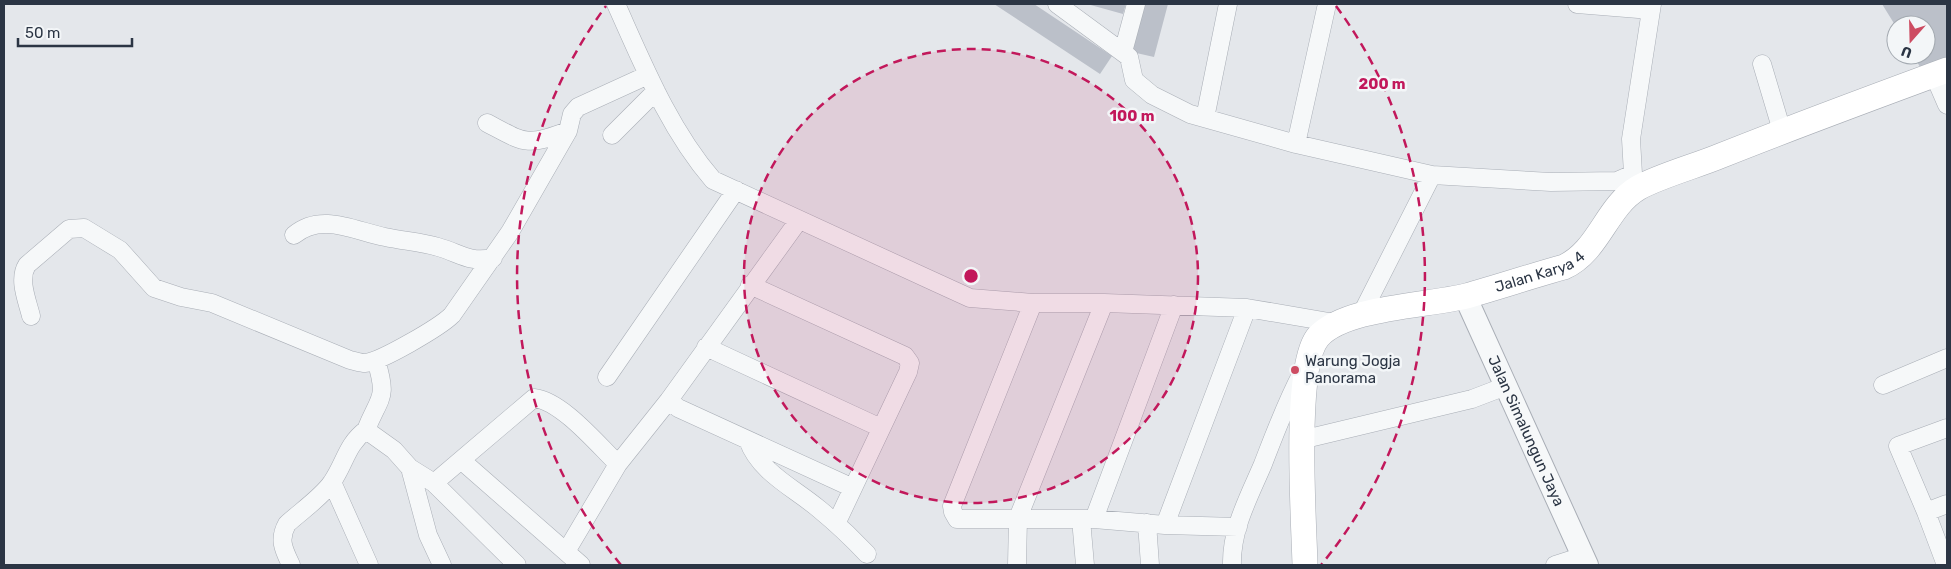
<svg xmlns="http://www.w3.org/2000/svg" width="1951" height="569" font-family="Rubik,sans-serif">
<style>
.building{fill:#bbc0c9}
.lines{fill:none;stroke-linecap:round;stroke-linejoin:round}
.minor-casing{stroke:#a9aeb6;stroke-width:19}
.tertiary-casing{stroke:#a9aeb6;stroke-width:24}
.secondary-casing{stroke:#a9aeb6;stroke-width:26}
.minor{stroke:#f6f8f9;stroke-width:18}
.tertiary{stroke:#f6f8f9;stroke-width:22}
.secondary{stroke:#fff;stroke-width:25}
.ring{fill:none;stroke:#c2185b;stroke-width:2.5;stroke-dasharray:9 6}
.poi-dot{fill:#cd4c62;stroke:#f3f6f8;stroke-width:2}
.labels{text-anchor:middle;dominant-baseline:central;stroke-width:5;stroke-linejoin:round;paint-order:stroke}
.street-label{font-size:15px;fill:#2b3544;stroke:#f3f6f8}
.poi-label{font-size:15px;fill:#2b3544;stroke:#f3f6f8;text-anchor:start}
.centre{fill:#c2185b;stroke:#f3f6f8;stroke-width:2.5}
.ring-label{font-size:15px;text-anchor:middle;font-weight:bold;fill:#c2185b;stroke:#f3f6f8;stroke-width:5;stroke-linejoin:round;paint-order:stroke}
</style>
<rect width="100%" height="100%" fill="#e4e7eb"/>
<path class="building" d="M994,4H1034L1112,56L1100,74Z
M1087,4H1126L1123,14Z
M1145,4H1168L1154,57L1132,52Z
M1882,4H1947V67L1926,77L1913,55H1926V25H1895Z"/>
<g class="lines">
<g class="minor-casing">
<path id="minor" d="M616,4C643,64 669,129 713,180L935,282L970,298L1033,303H1104L1247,308L1335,323
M1057,4L1129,57L1134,80L1152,95L1190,114L1296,144L1432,175L1551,182L1617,181L1633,174
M1577,4L1651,10
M1123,52L1136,4
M1762,64L1782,131
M1934,75L1947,105
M1205,118L1228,4
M487,123C525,143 526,147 568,131L572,114L578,107L648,75
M612,135L656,91
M1296,144L1327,4
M1636,184L1633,174L1631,139L1652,4
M799,220L669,400L678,408L853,488
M294,235C321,212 355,231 385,237C403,241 421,242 438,247C460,253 468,263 493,258
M750,285L905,356L910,363L908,372L836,524
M1033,303L952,506L953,512L957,519H1094L1165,525L1238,527
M1361,315L1432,175
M31,316C27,300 18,279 27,265L69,229L84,228L120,250L154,288L181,297L212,303L350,360C355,361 361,363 365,363C380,362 440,327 452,315L510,232L568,131
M706,347L881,428
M607,377L736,190
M1883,385L1947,358
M1947,428L1898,446L1926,512L1947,504
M366,430C380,395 388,400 376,360
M748,440C759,472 794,488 819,509C836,523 852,538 867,554
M1301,440L1472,399L1506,386
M461,460L581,565
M410,468L428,535L442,565
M332,482L369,565
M434,483L534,398C562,401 598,445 618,464
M1926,512L1946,565
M1081,519L1085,565
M1094,519L1174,305
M1147,523L1150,565
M1165,525L1247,308
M567,550L618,464L669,400
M291,565C284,550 278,540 287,524C300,512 323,496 332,482C345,463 347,444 366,430L394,450L410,468L434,483L517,565
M1017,565L1018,518L1104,303
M1232,565C1231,529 1249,497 1263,464C1275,433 1286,403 1302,373
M1555,565L1583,556"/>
</g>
<g class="tertiary-casing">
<g id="tertiary">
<path id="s1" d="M1465,296L1587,565"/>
</g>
</g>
<g class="secondary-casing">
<g id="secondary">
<path id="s2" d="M1305,565C1304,522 1293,366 1318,337C1345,307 1426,306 1466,296C1499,287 1531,276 1564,267C1599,251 1606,207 1638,188C1659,176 1696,166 1720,156C1795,126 1871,98 1947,70"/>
</g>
</g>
<use href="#minor" class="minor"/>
<use href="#tertiary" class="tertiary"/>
<use href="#secondary" class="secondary"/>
</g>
<circle cx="971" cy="276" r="227" fill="#c2185b" fill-opacity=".12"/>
<g class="ring">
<circle cx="971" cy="276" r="227"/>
<path d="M621 565A454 454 0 0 1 606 6M1336 6A454 454 0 0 1 1321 565"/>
</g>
<circle class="poi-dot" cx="1295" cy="370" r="5"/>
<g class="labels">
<g class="street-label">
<text stroke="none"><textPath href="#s2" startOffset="464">Jalan Karya 4</textPath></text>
<text stroke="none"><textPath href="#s1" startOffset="148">Jalan Simalungun Jaya</textPath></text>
</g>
<g class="poi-label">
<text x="1305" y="361">Warung Jogja<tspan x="1305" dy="17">Panorama</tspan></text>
</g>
</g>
<circle cx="971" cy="276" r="8" class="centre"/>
<g class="ring-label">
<text x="1382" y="89">200 m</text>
<text x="1132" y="121">100 m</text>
</g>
<rect width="1951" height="569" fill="none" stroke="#2b3544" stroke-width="10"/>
<g transform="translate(1911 40) rotate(200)"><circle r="24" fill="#f3f6f8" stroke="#a3a9b0"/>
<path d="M0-4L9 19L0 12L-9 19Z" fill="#cd4c62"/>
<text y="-8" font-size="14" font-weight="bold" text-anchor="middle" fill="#2b3544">U</text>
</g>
<path d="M18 38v8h114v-8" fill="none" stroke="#2b3544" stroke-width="2.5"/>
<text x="25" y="38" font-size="15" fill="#2b3544" stroke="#f3f6f8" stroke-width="4" paint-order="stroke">50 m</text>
</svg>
